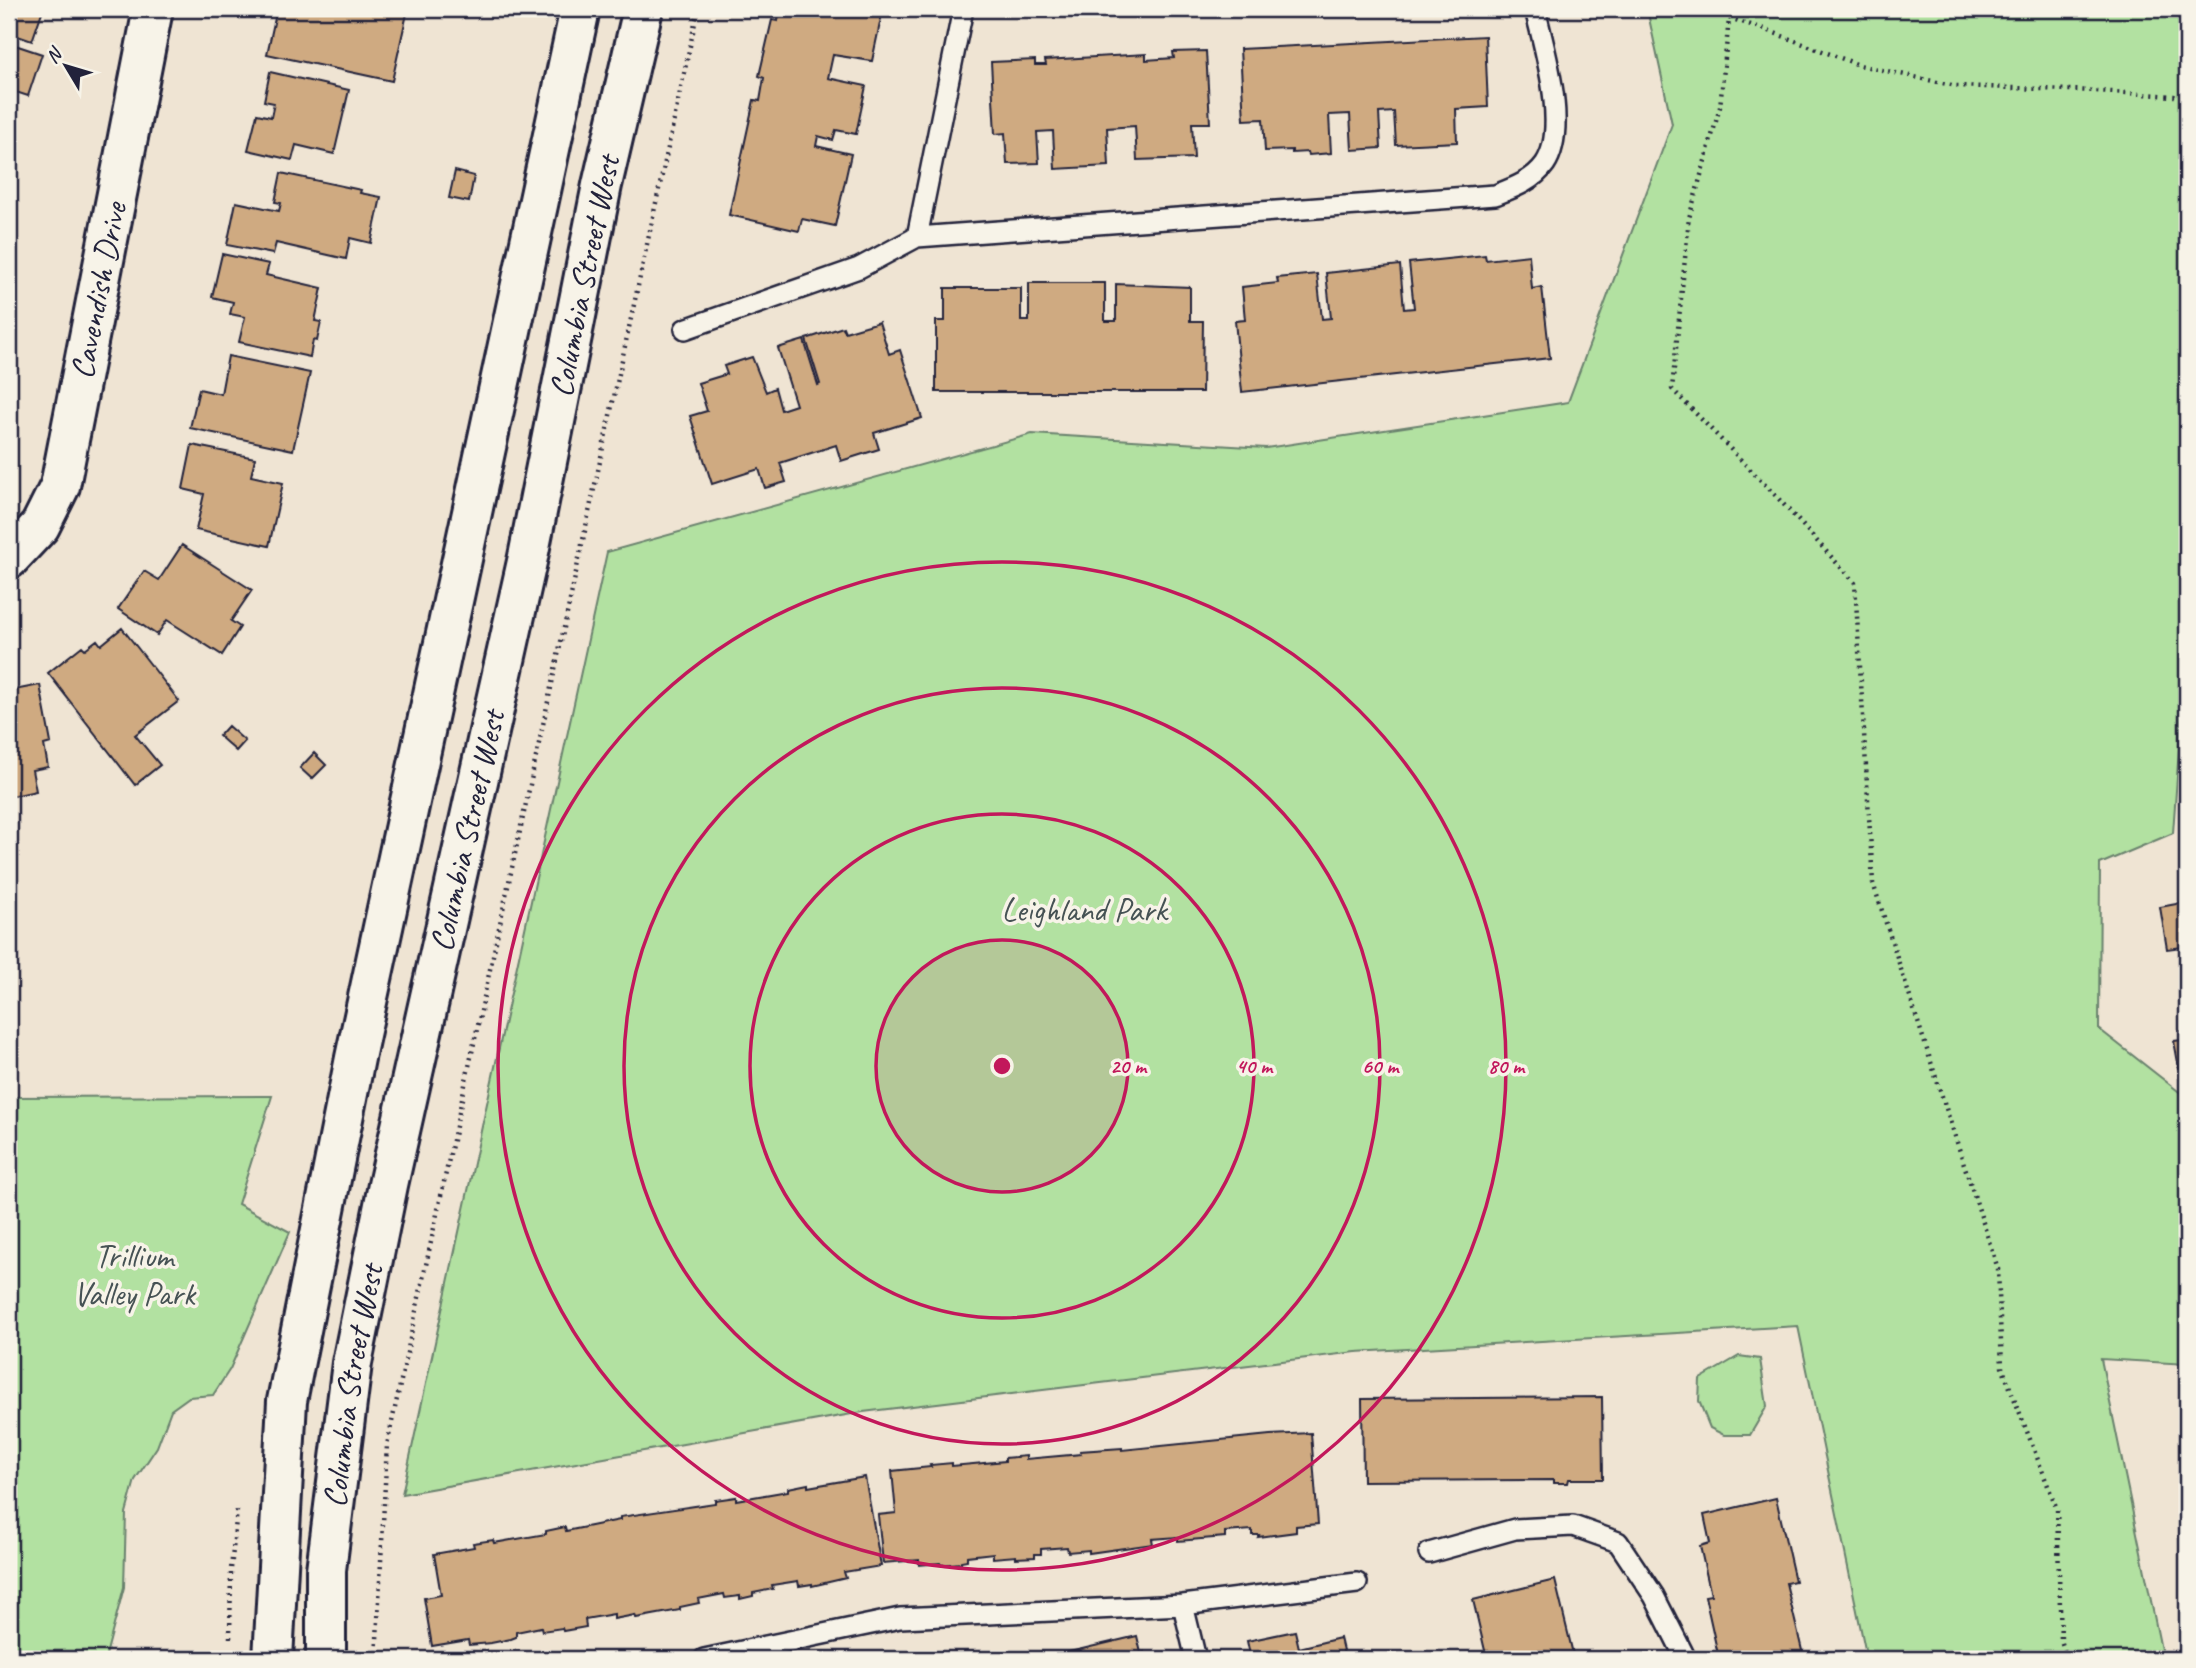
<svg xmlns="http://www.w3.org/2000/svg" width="2196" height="1668" font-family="Caveat,sans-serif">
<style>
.green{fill:#b2e1a1;stroke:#6a826e;stroke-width:2}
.building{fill:#cfaa81;stroke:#22223b;stroke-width:2}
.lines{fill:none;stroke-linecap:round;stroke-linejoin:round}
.lane-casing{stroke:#22223b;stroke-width:24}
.street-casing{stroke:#22223b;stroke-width:44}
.secondary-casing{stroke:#22223b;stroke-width:44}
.path{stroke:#22223b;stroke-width:4.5;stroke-dasharray:2 5;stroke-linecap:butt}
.lane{stroke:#f7f3e8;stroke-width:19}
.street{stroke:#f7f3e8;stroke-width:38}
.secondary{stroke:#f7f3e8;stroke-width:38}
.ring{fill:none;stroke:#c2185b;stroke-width:3.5}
.labels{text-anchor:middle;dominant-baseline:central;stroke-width:7;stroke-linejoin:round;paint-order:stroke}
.street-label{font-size:33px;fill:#22223b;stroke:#f7f3e8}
.park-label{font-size:33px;fill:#465254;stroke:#f7f3e8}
.centre{fill:#c2185b;stroke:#f7f3e8;stroke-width:3.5}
.ring-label{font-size:21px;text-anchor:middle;font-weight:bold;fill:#c2185b;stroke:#f7f3e8;stroke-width:7;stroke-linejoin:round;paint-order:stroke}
</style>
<rect width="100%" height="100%" fill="#efe4d3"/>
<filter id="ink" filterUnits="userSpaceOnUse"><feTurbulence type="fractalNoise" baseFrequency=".0143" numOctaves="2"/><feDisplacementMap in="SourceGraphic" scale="14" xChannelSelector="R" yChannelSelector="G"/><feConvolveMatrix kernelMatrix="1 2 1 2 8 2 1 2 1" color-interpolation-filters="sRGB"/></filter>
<g filter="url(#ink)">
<path class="green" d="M1647,9H2187V690L2183,692L2173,833L2100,864L2099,1029L2187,1098V1364L2101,1359L2163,1659H1867L1798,1326L1356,1352L863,1412L402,1494L607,552L1032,434L1266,448L1568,402L1672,124Z
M272,1096L238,1204L290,1232L230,1369L213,1395L189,1397L171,1410L157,1447L135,1480L126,1513L124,1587L105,1659H9V1097Z
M1739,1356L1760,1359L1767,1406L1750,1435H1724L1710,1428L1699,1401L1700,1379Z"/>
<path class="building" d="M9,9H43L32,41L9,33Z
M277,9H408L392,81L267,54Z
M780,9H883L872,61L833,55L828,78L866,86L856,134L836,130L833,140L818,136L816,146L851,154L835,226L802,219L799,231L729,215L754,100L760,101L764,78L759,76L772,20L778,21Z
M1485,36L1488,107L1456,109L1457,142L1396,145L1394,112L1379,113L1381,148L1352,150L1350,114L1329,115L1331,153L1309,155L1308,152L1292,153V150L1265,151L1263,119L1244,120L1240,49Z
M9,43L42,54L28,96L10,90L9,95Z
M1206,51L1210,123H1192L1194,158L1137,160L1135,126L1107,128L1109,166L1055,169L1053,131L1037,132L1039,163L1007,164L1005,133L995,134L991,62L1035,60V65H1046L1045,60L1146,54V60L1174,58L1173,52Z
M270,72L349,90L334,154L296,145L292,160L248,150L257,114L271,117L274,103L264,101Z
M455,171L474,176L469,202L449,198Z
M281,173L361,190L360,193L381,197L371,243L350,238L346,259L276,243L273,254L227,245L236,202L279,211L281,203L275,202Z
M9,177L16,179L9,201Z
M222,254L269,264L266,275L322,288L315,321L321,322L317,341L313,340L310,357L239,342L245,317L230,314L233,302L212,297Z
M1485,255L1486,260L1529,255L1532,289L1542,287L1550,358L1242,392L1235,321L1245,320L1242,287L1278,283L1277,278L1317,274L1322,319L1331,318L1326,273L1400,265L1404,309L1414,308L1409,263Z
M1029,283H1105V321H1116V284L1190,287V321H1203L1202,392H936V321H945V288H1021V321H1029Z
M879,322L889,354L900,350L922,418L874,433L879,449L841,461L836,445L780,463L786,482L765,488L759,469L712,484L690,416L707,411L698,383L727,374L724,366L752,357L766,392L775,388L781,410L796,405L778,348L804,340L818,385L820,384L806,339L843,327L845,332Z
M228,356L310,373L293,450L190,428L199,389L221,394Z
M192,445L255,458L251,476L283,483L269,546L196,530L204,494L183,489Z
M182,545L252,590L231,621L240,627L222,655L167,620L157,635L118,609L144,571L159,580Z
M122,628L179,701L135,735L160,765L135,785L48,673L82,646L85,649L97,640L101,645Z
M40,685L51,743L44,745L48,767L32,770L36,791L9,797V691Z
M228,726L245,741L236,751L219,736Z
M314,753L326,765L312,779L300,768Z
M2187,902V977L2182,947L2167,949L2160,907Z
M2187,1030V1067L2179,1068L2174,1041L2183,1040L2181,1031Z
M1602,1397L1603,1479H1569L1568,1483H1554V1480L1363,1481L1362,1399Z
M1311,1433L1318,1524L1296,1526V1532L1258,1537L1259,1535H1252V1530L1225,1532V1537L1178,1541V1537L1152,1539L1153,1544L1089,1553V1550L1068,1552L1067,1547L1041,1549V1554H1035V1557L1016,1558V1556L993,1558V1553L967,1556V1560L961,1561V1563L941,1565L940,1563L919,1565V1560L883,1563L878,1515L896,1513L892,1471L931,1467L930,1465L952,1463V1466L1005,1461V1458L1026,1456V1459L1081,1454L1080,1451L1122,1448V1450L1270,1435Z
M865,1477L881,1566L844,1572L846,1578L812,1586V1584L799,1586L798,1581L772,1585L773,1589L753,1593V1596L740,1599V1596L725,1598L724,1594L698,1599L699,1603L680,1607V1610L636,1618L635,1615L614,1619V1614L585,1619L586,1627L563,1631L562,1628L542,1631L541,1627L516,1632V1637L511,1639L491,1643L469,1645L468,1640L432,1646L424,1598L441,1595L434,1554L474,1547L473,1543L493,1540L494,1543L546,1534V1531L565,1527L566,1531L620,1520V1517L715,1503V1500L736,1497V1500L788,1491V1488L808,1484V1487Z
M1776,1498L1795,1581L1786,1583L1804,1659H1719L1705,1596L1711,1595L1700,1546L1710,1543L1704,1515Z
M1555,1580L1574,1658L1579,1657L1580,1659H1487L1473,1600Z
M1295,1631L1299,1648L1340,1638L1345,1659H1251L1247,1641Z
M1137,1636L1141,1653L1144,1652L1146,1659H1048V1657Z"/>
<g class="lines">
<g class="lane-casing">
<path id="lane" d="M963,9L917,237L1495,195C1513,188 1533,181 1545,164C1569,128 1544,48 1535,9
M685,329L859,268L917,237
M1429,1553L1515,1529L1573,1526L1618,1542L1654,1596L1686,1659
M1183,1605L1196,1659
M704,1659L900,1618L1183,1605L1357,1583"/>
</g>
<g class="street-casing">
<g id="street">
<path id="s1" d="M9,559L40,526L60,486L153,9"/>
</g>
</g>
<g class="secondary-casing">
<g id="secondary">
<path d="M273,1659L287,1401L355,1058L580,9"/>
<path id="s2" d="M326,1659V1570L352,1363L388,1185L528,557L602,185L643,9"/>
</g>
</g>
<path class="path" d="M1730,9L1720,107L1689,218L1672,389L1776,496L1855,583L1873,883L1998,1269L2002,1367L2057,1509L2061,1640L2067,1659
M1729,18L1764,29L1859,65L1956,86L2096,91L2174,96L2187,102
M230,1638L231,1569L237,1510
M376,1659L387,1445L698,9"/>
<use href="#lane" class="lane"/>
<use href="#street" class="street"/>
<use href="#secondary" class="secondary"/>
</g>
</g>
<circle cx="1002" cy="1066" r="126" fill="#c2185b" fill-opacity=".12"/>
<g class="ring">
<circle cx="1002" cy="1066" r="126"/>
<circle cx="1002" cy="1066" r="252"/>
<circle cx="1002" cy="1066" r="378"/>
<circle cx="1002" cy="1066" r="504"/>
</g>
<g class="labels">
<g class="street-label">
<text stroke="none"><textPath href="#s2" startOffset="1409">Columbia Street West</textPath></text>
<text stroke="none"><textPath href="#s1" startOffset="289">Cavendish Drive</textPath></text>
<text stroke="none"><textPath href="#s2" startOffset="842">Columbia Street West</textPath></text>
<text stroke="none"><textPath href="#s2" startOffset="275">Columbia Street West</textPath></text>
</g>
<g class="park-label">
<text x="1084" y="910">Leighland Park</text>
<text x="134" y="1256">Trillium<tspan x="134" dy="38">Valley Park</tspan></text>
</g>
</g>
<circle cx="1002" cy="1066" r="10" class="centre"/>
<g class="ring-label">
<text x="1128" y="1073">20 m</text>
<text x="1254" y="1073">40 m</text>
<text x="1380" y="1073">60 m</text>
<text x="1506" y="1073">80 m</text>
</g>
<rect width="2196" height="1668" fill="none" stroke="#f7f3e8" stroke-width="35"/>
<rect x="18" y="18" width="2161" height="1633" fill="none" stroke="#22223b" stroke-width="2.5" filter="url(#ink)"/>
<g transform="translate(66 66) rotate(308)" stroke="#f7f3e8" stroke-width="5" paint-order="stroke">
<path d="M0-5L12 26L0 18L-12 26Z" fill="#22223b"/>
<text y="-10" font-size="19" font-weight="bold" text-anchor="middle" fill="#22223b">N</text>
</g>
</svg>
